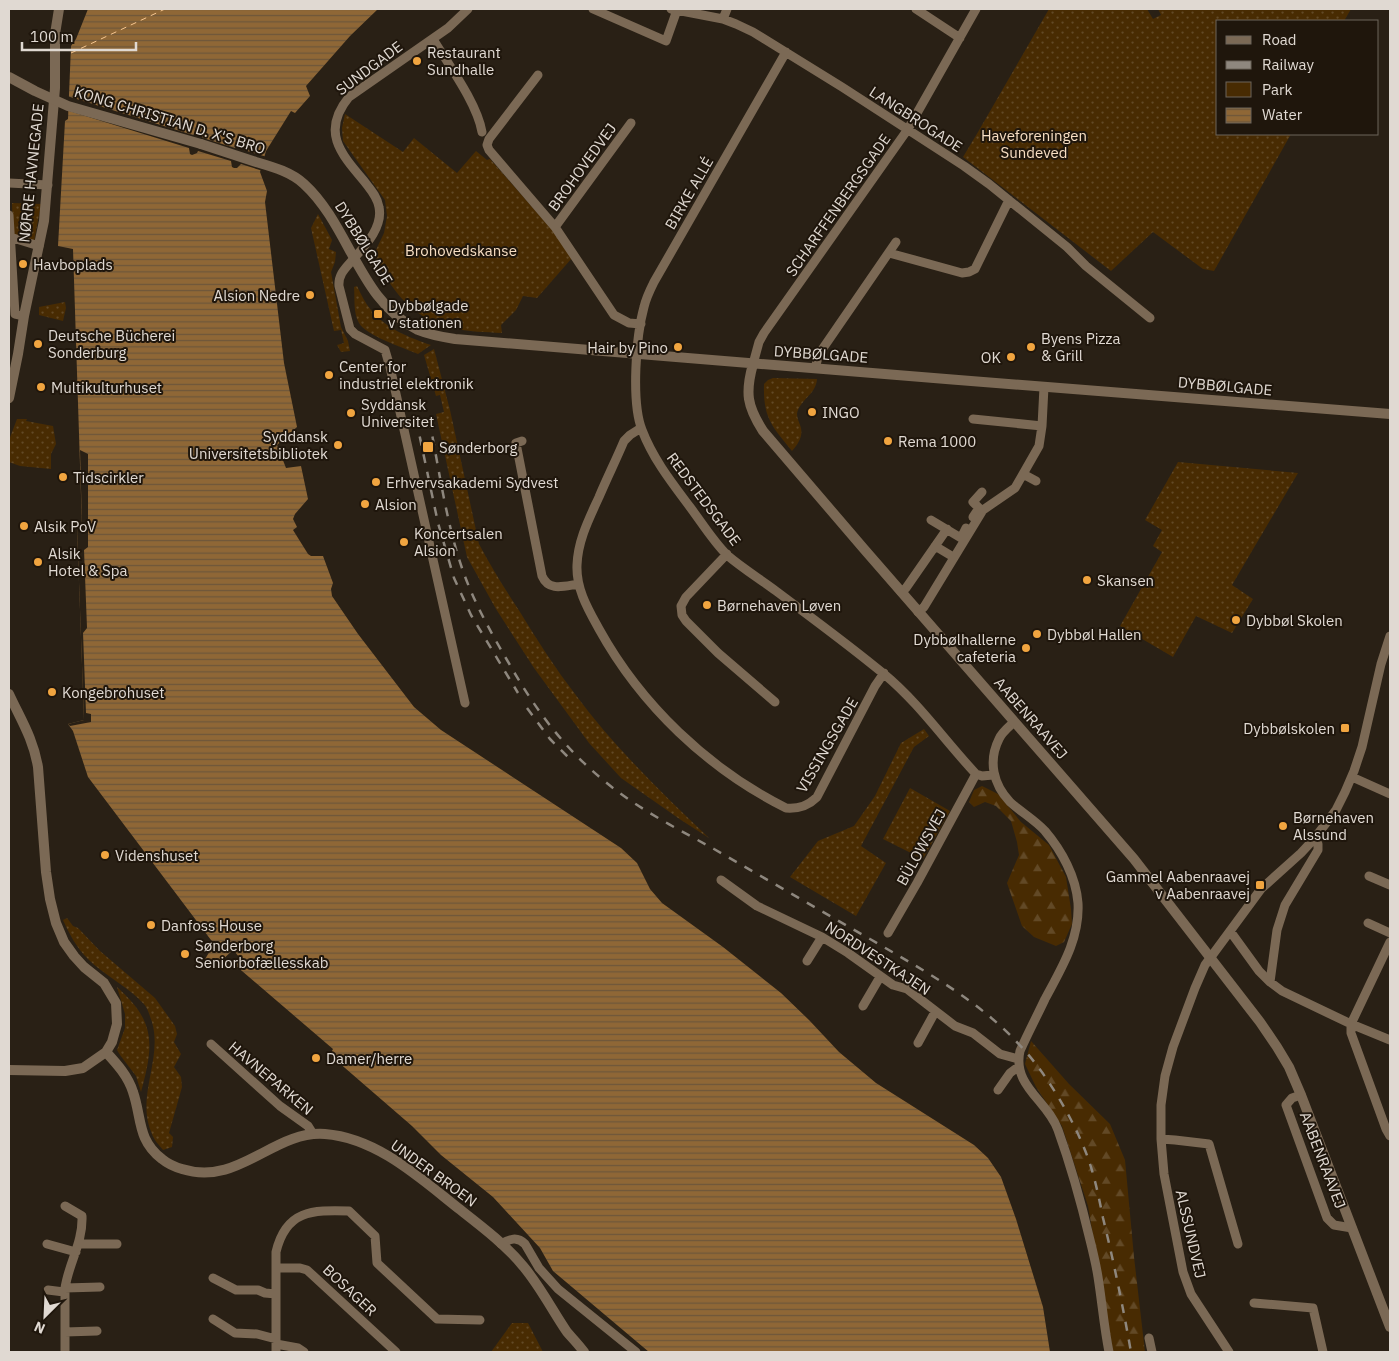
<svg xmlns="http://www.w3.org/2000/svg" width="1399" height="1361" font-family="'IBM Plex Sans',sans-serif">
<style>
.green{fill:url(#green-dots)}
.forest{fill:url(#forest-firs)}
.water{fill:url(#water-rules)}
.pier{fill:#292015}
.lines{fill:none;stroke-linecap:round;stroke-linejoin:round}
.ferry{stroke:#f7c68f;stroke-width:1;stroke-dasharray:6 5;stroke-linecap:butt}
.minor{stroke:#7b6955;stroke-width:9}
.tertiary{stroke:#7b6955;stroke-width:10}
.rail{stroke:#8e877e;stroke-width:2.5;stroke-dasharray:9 9;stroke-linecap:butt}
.tertiary-bridge{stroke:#7b6955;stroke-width:10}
.poi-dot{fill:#f1a540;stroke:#1f160c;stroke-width:2}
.labels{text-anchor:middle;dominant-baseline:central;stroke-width:4;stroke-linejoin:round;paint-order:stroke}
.poi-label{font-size:15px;fill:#e0d9d2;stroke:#1f160c;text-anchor:start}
.street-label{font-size:15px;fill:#e0d9d2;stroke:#1f160c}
.park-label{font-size:15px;fill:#f7dec3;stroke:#1f160c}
</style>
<defs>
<pattern id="green-dots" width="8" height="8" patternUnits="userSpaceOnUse" patternTransform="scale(1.25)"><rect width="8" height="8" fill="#482b02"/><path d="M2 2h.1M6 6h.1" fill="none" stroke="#624926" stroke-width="1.8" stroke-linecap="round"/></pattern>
<pattern id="forest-firs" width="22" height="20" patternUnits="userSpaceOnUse" patternTransform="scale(1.25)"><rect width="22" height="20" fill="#482b02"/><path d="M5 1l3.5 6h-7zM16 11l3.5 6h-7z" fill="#624926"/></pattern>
<pattern id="water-rules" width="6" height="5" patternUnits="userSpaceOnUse" patternTransform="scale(1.25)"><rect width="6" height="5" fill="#8f6736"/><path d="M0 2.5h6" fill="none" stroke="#6d563a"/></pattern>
</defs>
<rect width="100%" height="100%" fill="#292015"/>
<path class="green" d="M1049,9H1147L1153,19L1161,15L1158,9H1351L1344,21H1218V134H1291L1214,271L1203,269L1153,232L1111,271L963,157L978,132Z
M345,114L403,152L414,138L457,173L476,151L487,160L490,159L553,231L572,258L537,298L523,296L516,310L501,325L502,333C486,332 468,332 452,328C413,319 390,290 374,254L384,233L387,216L385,200L343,141L342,128Z
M12,203L41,204L34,242L13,236Z
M318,214L332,240L329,249L336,252L335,262L331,272L341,327L348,341L350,351L341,352L337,345L344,343L341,330L334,331L311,228Z
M357,286C361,294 365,303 371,310C385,328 410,338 431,345L418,354C404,348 365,335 359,323C353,313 355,298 354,287Z
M65,302L66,308L63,321L39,315V307Z
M434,349L450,410L479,544C491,567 505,589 520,612C537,640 555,668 575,694C613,746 662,793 709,838L681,820L621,778L589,743L534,668L496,609L467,557L436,414L444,412L440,395L436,396L424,355Z
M773,378L817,379C816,395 799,400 797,414C797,418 799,422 800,425C804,435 799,443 792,451C772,426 763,418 764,384L768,380Z
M17,419H27L26,421L53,426L56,444L51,454V469L20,466L9,462V440Z
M1178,462L1298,473L1232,585L1253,599L1232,633L1196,616L1173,657L1120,626L1162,552L1153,546L1162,530L1145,520Z
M924,729L929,736L914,747L861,846L886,863L856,916L790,877L818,841L854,826L875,796L901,743Z
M910,788L950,811L923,859L883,839Z
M67,918L73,926L78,928L100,951L155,998L175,1026L177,1034L174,1042L181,1054L174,1067L181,1077L182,1087L169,1133L173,1137L172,1147L163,1150C159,1145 154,1140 152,1134C135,1097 163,1060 152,1022C150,1017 149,1012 146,1007C145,1004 141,1002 139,999C123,984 103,974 88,959C76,947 70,935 63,920Z
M117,987C156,1022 154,1044 141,1092L136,1076L120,1055L117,1050L125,1028V1014Z
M512,1323H528L543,1352H491Z"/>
<path class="forest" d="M982,786L998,794L1021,822L1049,845L1066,877L1071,909L1072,924L1064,942L1056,946L1034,937L1022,926L1007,883L1019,855L1017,842L1011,821L996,806L985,802L974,807L969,802L974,790Z
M1031,1041L1069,1084L1110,1124L1125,1160L1134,1257L1145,1352H1113L1088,1206L1062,1126L1036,1087L1025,1064Z"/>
<path class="water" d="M88,9H378L350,36L306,86L310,96L295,113L291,111L266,151L260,172L267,191L265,202L284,363L297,427L277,445L286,468L301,466L308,499L295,514L293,519L297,527L293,530L308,554L311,556H323L333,583L331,589L332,596L358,634L414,707L441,730L621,848L637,863L650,889L662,903L723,947L781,993L809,1020L839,1052L876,1083L974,1145L988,1158L1001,1177L1016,1219L1043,1307L1050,1352H649L553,1271L540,1248L493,1197L441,1155L412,1126L330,1055L333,1049L235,965L241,959L233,950L222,960L211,967L204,961L214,944L88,777L73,731L68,724L84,720L77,527L82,526L73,249L58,246L65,121L68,119L71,46L76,39Z"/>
<path class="pier" d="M67,96L193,135L198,132L200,133L203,138L235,148L238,144L241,145L244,148V150L267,157L263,171L241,164L237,168H234L232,167L231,161L198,151L197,153L192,155L190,154L189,148L66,110Z
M80,450L88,454V547L84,550L87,628L83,633L86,713L91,714V722L70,726L68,724L84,720L77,527L82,526Z"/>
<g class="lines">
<path class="ferry" d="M71,53L165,9"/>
<path class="minor" d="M593,9L666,41L677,10
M671,9L723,19L736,24L753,32L842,87L964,166L989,184L1067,247L1086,266L1150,318
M916,9L960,38
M723,19L727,9
M433,39C448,64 477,103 482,132
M786,52L654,282C650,290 646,298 644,307C636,336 631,402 642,430C653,459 672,483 690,507C702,523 713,541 727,555C742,568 760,579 776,591C812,618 849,645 884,674C919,703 945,741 976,774L982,776L993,775
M538,75L489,139L487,145L489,150L555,227L614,315L629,323L641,324
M9,183L48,185
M9,215L15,314L24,316
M555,227L631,123
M10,237L39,246
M889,253L962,273L969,272L975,269L1009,200
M753,364L759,342L764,333L908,129L976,9
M815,368L819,354L896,242
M973,419L1042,426
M641,428L630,435L624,441C616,460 607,478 599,497C589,519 578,540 577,565C576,589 588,609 599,629C641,705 708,769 786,808C799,809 808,806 817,797L875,686L884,673
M522,441L516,443L542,576C549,592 564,586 579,584
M1023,474L1036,481
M973,517L979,508L973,502L982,492
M931,520L961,538L966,528
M935,546L950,555
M727,554L686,597L681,606L682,615L686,621L718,653L775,702
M901,592L906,588L947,529
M918,612L924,607L983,510L1015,488L1039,446L1042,426L1044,387
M465,703L390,367L385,350L355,334L350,329L339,286C338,273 347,267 355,257C367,244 383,226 379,207C377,196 370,189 364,181C340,153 321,131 349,97L448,28L468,9
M1014,722C1009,727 1002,732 999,739C988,761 993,784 1010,802C1021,812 1035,820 1045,831C1062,851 1076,877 1078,903C1080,939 1061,969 1045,999C1037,1016 1028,1033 1020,1051C1012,1086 1048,1101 1058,1130C1071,1166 1081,1202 1090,1240C1093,1252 1096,1264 1098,1277C1102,1302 1104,1327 1109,1352
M1352,777L1390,794
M1369,876L1390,885
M721,880L757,906L822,937L848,953L893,985L907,989L955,1026L973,1033L1000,1054L1018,1059
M1368,923L1390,933
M1230,931L1259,971L1270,982L1282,991L1351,1024L1390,1040
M888,933L917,883L976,774
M1390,942L1351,1024V1033L1386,1129L1390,1136
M807,961L822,937
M1270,982L1277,930L1285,905L1318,850V844L1314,839
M863,1006L880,977
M918,1043L935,1012
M211,1044L280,1106L308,1126L313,1134
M998,1090L1010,1073L1018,1067
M1301,1095L1292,1098L1286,1105L1327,1218L1334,1225L1352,1228
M1161,1139L1175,1140L1209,1144L1238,1244
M65,1206L82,1216C83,1243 69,1262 65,1288V1352
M47,1244L76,1252
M79,1244H117
M501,1244C510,1239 517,1236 525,1244L539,1268L558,1289L636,1352
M276,1268H300L307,1270L396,1352
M213,1278L236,1290H258L265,1293L276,1294
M65,1288L100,1287
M48,1290L64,1292
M1254,1303L1313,1308L1323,1352
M213,1319L235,1333L257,1334L276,1339
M65,1332L97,1331
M1149,1338L1152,1352
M276,1344L298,1348L304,1352
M276,1352V1252C286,1210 312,1210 349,1211L375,1236L377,1263L437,1319L480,1320
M1229,1352L1191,1294L1183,1272L1164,1174L1161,1139V1105L1165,1076L1173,1047L1195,988L1205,965L1261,889L1301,853L1314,839L1336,810L1345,792L1354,771L1362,747L1381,664L1390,636"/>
<path class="tertiary" d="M201,144C219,150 238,156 256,162C273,167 291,172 304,184C350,226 359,301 418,330C430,335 442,337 455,339C767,366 1078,389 1390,414
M753,364C745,393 747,406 763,431L864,549L1134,859L1260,1022L1277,1047L1289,1067L1301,1095L1390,1327
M9,398L18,354L24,316L44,221L55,88V34L59,9
M9,694C21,720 33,738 38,767L46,872L50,899L56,923L64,942L74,956L84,967L104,983L116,1003L117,1024L112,1042L106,1052L83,1068L65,1071L9,1070
M106,1052C117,1064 128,1076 133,1092C142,1118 137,1140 162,1159C168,1164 175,1167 182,1169C239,1187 273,1130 325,1134C377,1138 420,1178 458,1208C481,1226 505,1244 523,1266C540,1286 552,1310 567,1332C573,1339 579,1345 584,1352"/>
<path class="rail" d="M416,419L438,523L454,578L471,615L518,693
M429,419C439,468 446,523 463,571C474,602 490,631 507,660C535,709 563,748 608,784C640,810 678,829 714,849C766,879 818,909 870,939C938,979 1003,1013 1048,1081C1064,1105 1078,1131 1088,1158C1095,1178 1099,1198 1103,1218C1114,1263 1123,1307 1131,1352
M527,708L550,739L570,759"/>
<path class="tertiary-bridge" d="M9,77L35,91L68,106L201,144"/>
</g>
<g class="poi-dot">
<circle cx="417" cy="61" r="5"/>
<circle cx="23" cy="264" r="5"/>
<circle cx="310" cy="295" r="5"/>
<rect x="373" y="309" width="10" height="10" rx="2.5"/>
<circle cx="38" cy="344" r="5"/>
<circle cx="678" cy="347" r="5"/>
<circle cx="1031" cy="347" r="5"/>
<circle cx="1011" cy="357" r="5"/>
<circle cx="329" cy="375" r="5"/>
<circle cx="41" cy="387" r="5"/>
<circle cx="812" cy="412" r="5"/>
<circle cx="351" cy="413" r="5"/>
<circle cx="888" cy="441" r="5"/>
<circle cx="338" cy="445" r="5"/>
<rect x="422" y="441" width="12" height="12" rx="2.5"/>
<circle cx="63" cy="477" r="5"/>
<circle cx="376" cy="482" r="5"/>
<circle cx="365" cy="504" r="5"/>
<circle cx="24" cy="526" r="5"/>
<circle cx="404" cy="542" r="5"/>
<circle cx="38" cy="562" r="5"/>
<circle cx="1087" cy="580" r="5"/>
<circle cx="707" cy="605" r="5"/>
<circle cx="1236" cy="620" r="5"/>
<circle cx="1037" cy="634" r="5"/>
<circle cx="1026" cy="648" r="5"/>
<circle cx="52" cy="692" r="5"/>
<rect x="1340" y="723" width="10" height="10" rx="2.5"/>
<circle cx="1283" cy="826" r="5"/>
<circle cx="105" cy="855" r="5"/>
<rect x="1255" y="880" width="10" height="10" rx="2.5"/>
<circle cx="151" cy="925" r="5"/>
<circle cx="185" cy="954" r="5"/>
<circle cx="316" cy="1058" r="5"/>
</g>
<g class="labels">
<g class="poi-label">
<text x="427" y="52">Restaurant<tspan x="427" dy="17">Sundhalle</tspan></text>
<text x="33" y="264">Havboplads</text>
<text x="300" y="295" text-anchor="end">Alsion Nedre</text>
<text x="388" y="305">Dybbølgade<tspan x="388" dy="17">v stationen</tspan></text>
<text x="48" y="335">Deutsche Bücherei<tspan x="48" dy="17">Sonderburg</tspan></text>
<text x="1041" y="338">Byens Pizza<tspan x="1041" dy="17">&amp; Grill</tspan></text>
<text x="668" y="347" text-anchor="end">Hair by Pino</text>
<text x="1001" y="357" text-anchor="end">OK</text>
<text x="339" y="366">Center for<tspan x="339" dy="17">industriel elektronik</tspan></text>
<text x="51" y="387">Multikulturhuset</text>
<text x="361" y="404">Syddansk<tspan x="361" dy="17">Universitet</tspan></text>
<text x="822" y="412">INGO</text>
<text x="328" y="436" text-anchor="end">Syddansk<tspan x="328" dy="17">Universitetsbibliotek</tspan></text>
<text x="898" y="441">Rema 1000</text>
<text x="439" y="447">Sønderborg</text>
<text x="73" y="477">Tidscirkler</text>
<text x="386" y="482">Erhvervsakademi Sydvest</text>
<text x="375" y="504">Alsion</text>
<text x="34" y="526">Alsik PoV</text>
<text x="414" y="533">Koncertsalen<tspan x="414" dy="17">Alsion</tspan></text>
<text x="48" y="553">Alsik<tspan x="48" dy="17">Hotel &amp; Spa</tspan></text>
<text x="1097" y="580">Skansen</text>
<text x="717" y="605">Børnehaven Løven</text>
<text x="1246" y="620">Dybbøl Skolen</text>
<text x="1047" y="634">Dybbøl Hallen</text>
<text x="1016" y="639" text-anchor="end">Dybbølhallerne<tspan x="1016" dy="17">cafeteria</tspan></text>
<text x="62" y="692">Kongebrohuset</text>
<text x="1335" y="728" text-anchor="end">Dybbølskolen</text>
<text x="1293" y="817">Børnehaven<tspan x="1293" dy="17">Alssund</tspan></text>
<text x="115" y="855">Videnshuset</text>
<text x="1250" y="876" text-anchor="end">Gammel Aabenraavej<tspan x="1250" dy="17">v Aabenraavej</tspan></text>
<text x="161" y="925">Danfoss House</text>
<text x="195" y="945">Sønderborg<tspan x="195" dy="17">Seniorbofællesskab</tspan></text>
<text x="326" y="1058">Damer/herre</text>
</g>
<g class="street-label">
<text transform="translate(369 68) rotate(-37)">SUNDGADE</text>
<text transform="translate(916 119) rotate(33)">LANGBROGADE</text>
<text transform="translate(170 120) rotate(17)">KONG CHRISTIAN D. X'S BRO</text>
<text transform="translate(582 167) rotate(-54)">BROHOVEDVEJ</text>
<text transform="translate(31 173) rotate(-84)">NØRRE HAVNEGADE</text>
<text transform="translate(689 193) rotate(-60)">BIRKE ALLÉ</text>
<text transform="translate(838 205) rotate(-55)">SCHARFFENBERGSGADE</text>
<text transform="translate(364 243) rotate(58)">DYBBØLGADE</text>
<text transform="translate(821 354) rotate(4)">DYBBØLGADE</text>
<text transform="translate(1225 386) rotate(5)">DYBBØLGADE</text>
<text transform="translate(704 499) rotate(53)">REDSTEDSGADE</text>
<text transform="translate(1031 718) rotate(49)">AABENRAAVEJ</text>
<text transform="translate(827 745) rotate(-60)">VISSINGSGADE</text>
<text transform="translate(921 847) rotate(-61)">BÜLOWSVEJ</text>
<text transform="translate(878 958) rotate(33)">NORDVESTKAJEN</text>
<text transform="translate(271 1078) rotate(40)">HAVNEPARKEN</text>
<text transform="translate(1323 1160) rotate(69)">AABENRAAVEJ</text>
<text transform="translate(434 1173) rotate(36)">UNDER BROEN</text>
<text transform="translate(1191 1234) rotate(77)">ALSSUNDVEJ</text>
<text transform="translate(350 1290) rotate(43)">BOSAGER</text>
</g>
<g class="park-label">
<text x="1034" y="135">Haveforeningen<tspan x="1034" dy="17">Sundeved</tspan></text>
<text x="461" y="250">Brohovedskanse</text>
</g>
</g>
<rect width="1399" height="1361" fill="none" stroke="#e0d9d2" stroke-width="20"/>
<rect x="1216" y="20" width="162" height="115" fill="#1f160c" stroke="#6c645b"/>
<rect x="1226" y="36" width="25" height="8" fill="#7b6955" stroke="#6c645b"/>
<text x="1262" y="45" font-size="15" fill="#e0d9d2">Road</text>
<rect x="1226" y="61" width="25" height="8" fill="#8e877e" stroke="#6c645b"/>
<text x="1262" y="70" font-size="15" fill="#e0d9d2">Railway</text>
<rect x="1226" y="82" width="25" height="15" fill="#482b02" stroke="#6c645b"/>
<text x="1262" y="95" font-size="15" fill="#e0d9d2">Park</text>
<rect x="1226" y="108" width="25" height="15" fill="url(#water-rules)" stroke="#6c645b"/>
<text x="1262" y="120" font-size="15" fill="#e0d9d2">Water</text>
<g transform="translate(45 1316) rotate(204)" stroke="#1f160c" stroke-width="4" paint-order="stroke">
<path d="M0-4L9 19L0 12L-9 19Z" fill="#e0d9d2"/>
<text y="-8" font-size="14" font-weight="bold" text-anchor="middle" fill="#e0d9d2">N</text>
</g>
<path d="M22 42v8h114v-8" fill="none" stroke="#e0d9d2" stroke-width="2.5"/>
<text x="30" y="42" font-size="15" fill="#e0d9d2" stroke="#1f160c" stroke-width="4" paint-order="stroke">100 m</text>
</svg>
